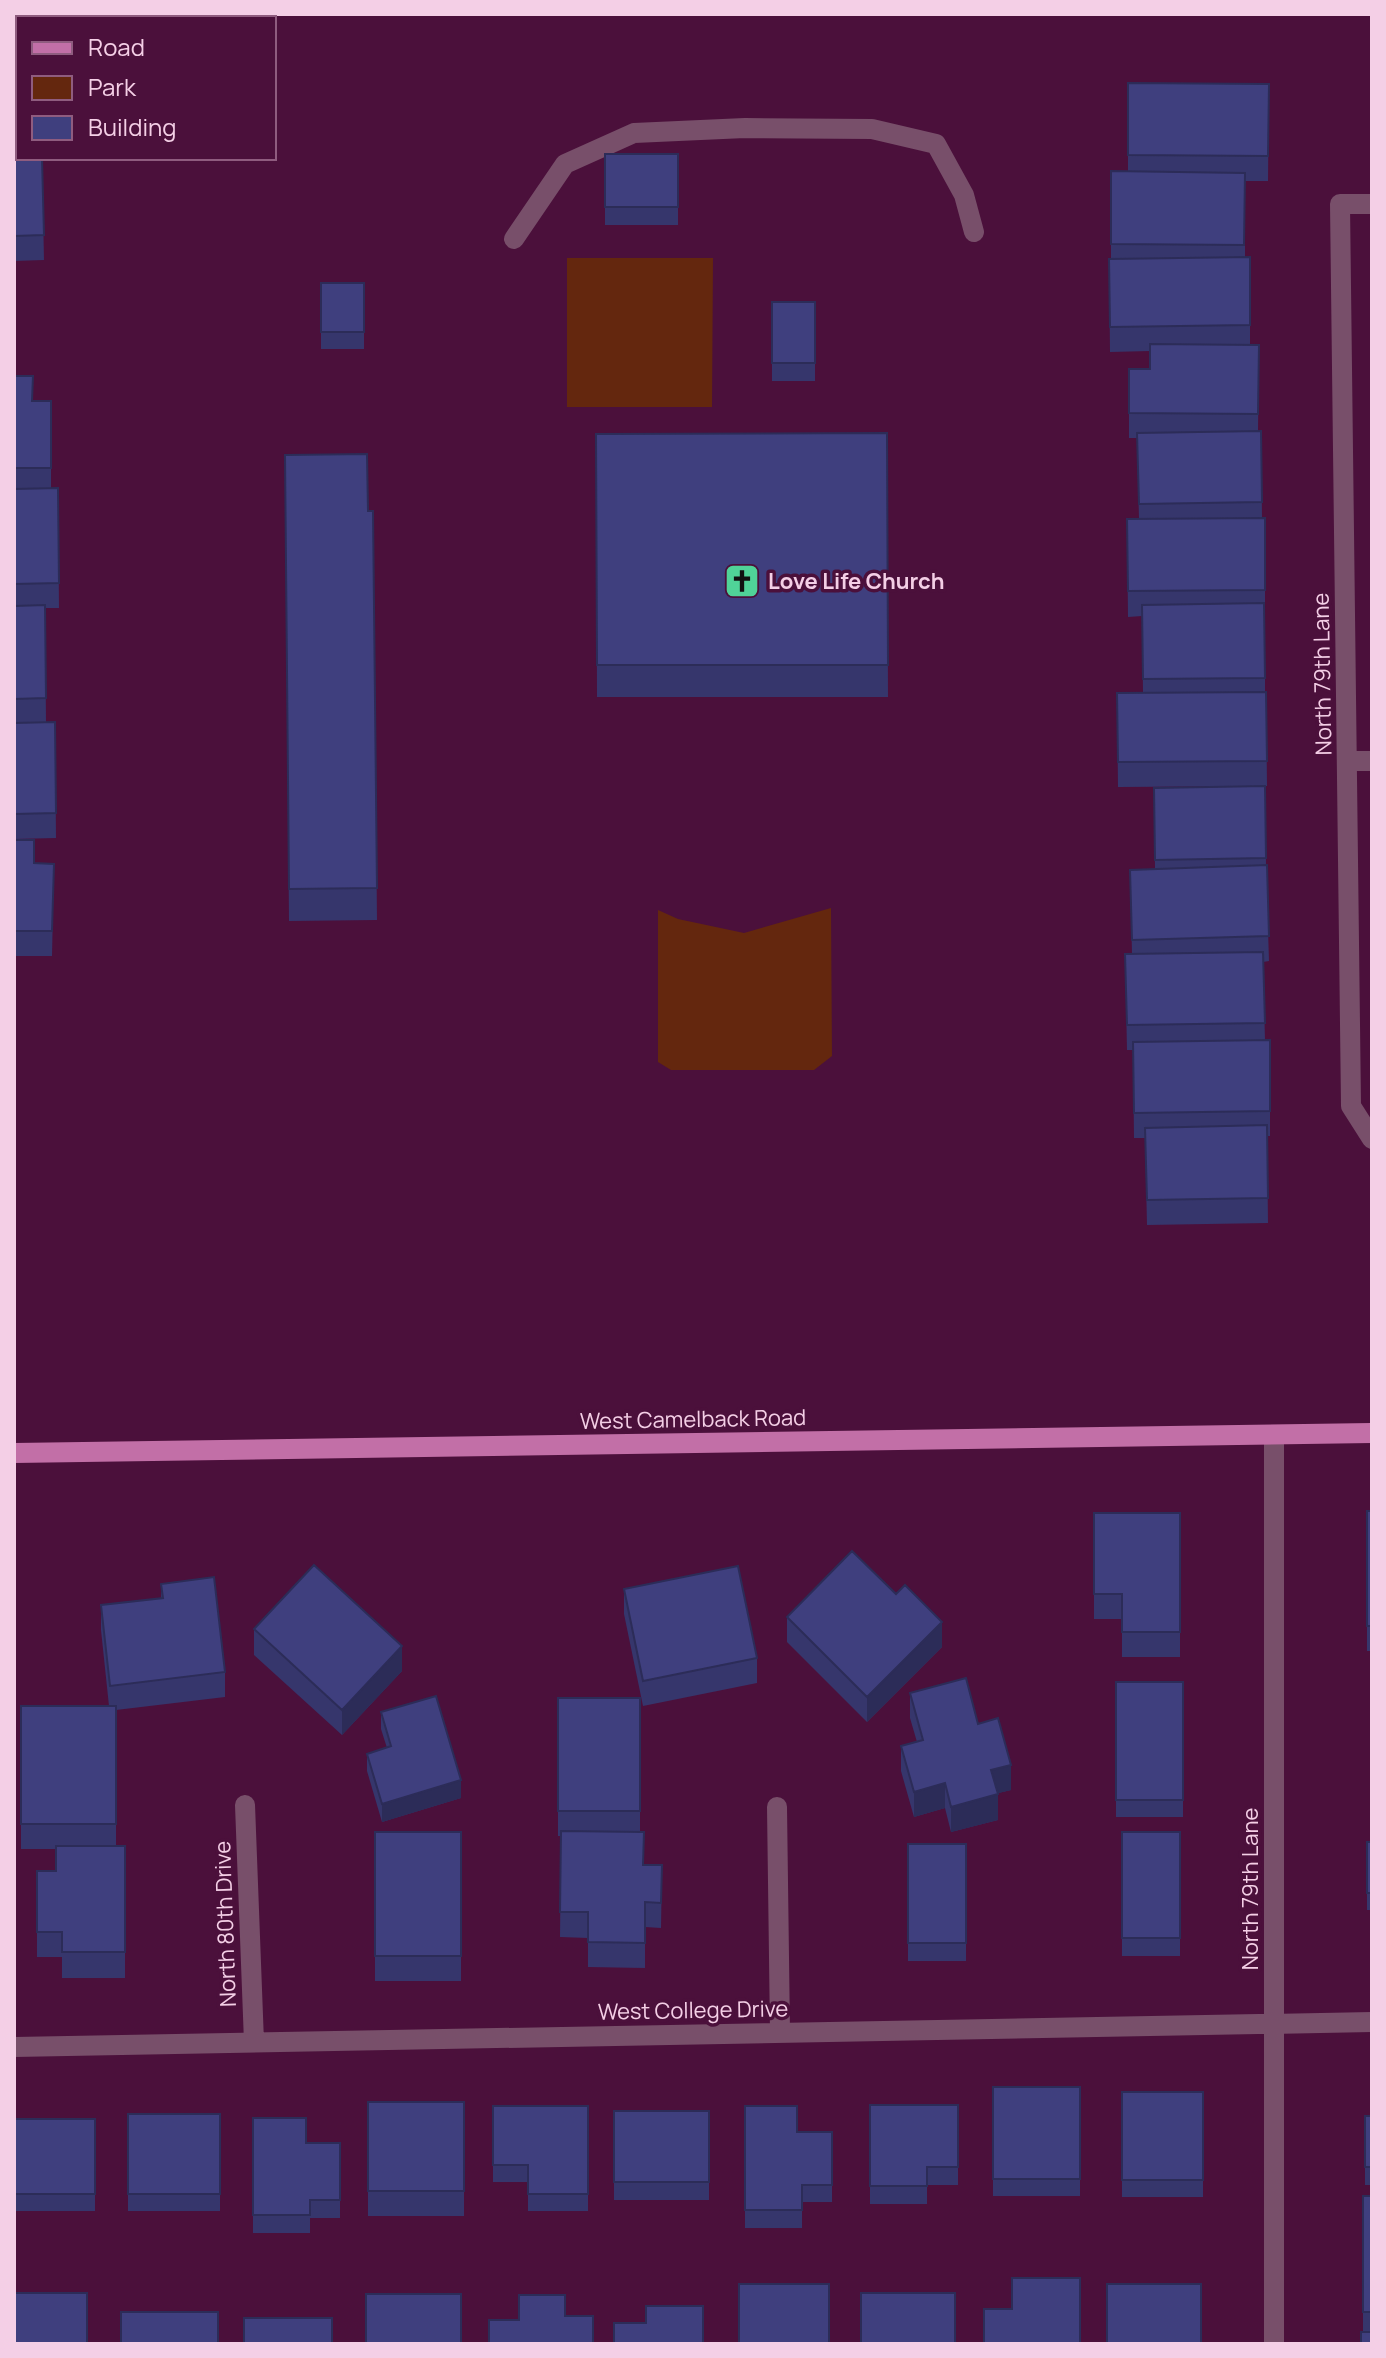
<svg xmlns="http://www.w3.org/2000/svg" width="1386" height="2358" font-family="Manrope,sans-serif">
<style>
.green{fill:#64270e}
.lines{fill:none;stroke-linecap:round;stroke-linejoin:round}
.service{stroke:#784f6a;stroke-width:20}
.minor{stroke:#784f6a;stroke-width:20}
.primary{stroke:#c26fa7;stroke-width:20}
.wall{fill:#36366c}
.shaded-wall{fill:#2c2c58}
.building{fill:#3f3f7e;stroke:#2c2c58;stroke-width:2}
.labels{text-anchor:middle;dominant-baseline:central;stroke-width:7;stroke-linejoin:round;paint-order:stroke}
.poi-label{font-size:22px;font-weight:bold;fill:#f4cfe6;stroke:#4b103b;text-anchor:start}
.street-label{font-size:22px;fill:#f4cfe6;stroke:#4b103b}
</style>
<rect width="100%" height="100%" fill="#4b103b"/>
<path class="green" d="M567,258H713L712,407H567Z
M831,908L832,1056L814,1070H671L658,1062V910L678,919L744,933Z"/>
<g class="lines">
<path class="service" d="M514,239L565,164L634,133L745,128L872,129L936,144L964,195L974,232"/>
<path class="minor" d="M1372,204H1340L1351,1106L1372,1139
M1347,761H1372
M1274,1435V2344
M245,1805L254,2042
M777,1807L780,2032
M14,2047L1372,2022"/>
<path class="primary" d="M14,1453L1372,1433"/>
</g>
<path class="wall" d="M14,14H42V18H18V22H14Z
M14,25H18V144H14Z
M1128,83L1269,84L1268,181H1245V257H1250V345H1259L1258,431H1261L1262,518H1265V692H1266L1267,786L1118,787L1117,693H1143L1142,616L1128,617L1127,519H1139L1137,438H1129V369H1150V351L1110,352L1109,259L1111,258V171L1128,172Z
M14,151L42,158L44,260L14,261Z
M605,154H678V225H605Z
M321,283H364V349H321Z
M772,302H815V381H772Z
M14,376L33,401H51V488H58L59,608H45L46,722H55L56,838L14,839Z
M887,433L888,697H597L596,434Z
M285,455L368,511H373L377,920L289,921Z
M1265,786L1266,865L1269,961L1263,962L1265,1040H1270V1136H1267L1268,1223L1147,1225L1145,1138H1134L1133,1050H1127L1125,954H1132L1130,870L1155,869L1154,788Z
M14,840L34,863L54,864L52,956H14Z
M1367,1511H1372V1651H1367Z
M1094,1513H1180V1657H1122V1619H1094Z
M161,1584L225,1672V1697L116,1710V1846H125V1978H62V1957H37V1871H56V1849H21V1706H109L101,1630V1605L161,1598Z
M624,1589L757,1658V1683L643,1706L624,1614Z
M787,1617L942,1647L867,1722L787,1642Z
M254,1629L402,1671L342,1735L254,1655Z
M1116,1682H1183V1817H1116Z
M910,1693L978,1724L1011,1790L998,1793V1820L951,1832L945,1808L914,1817L901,1771V1746L917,1742L910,1718Z
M558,1698H640V1832L643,1865H662L661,1928L645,1927V1968L588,1967V1938L560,1937L561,1836H558Z
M381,1712L461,1798L382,1822L367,1771V1754L387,1748L381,1729Z
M375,1832H461V1981H375Z
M1122,1832H1180V1956H1122Z
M1367,1842H1372V1910H1367Z
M908,1844H966V1961H908Z
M993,2087H1080V2196H993Z
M1122,2092H1203V2197H1122Z
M368,2102H464V2216H368Z
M870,2105H958V2185H927V2204H870Z
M493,2106H588V2211H528V2182H493Z
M745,2106L797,2132H832V2202H802V2228H745Z
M614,2111H709V2200H614Z
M128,2114H220V2211H128Z
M1365,2116H1372V2185H1365Z
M253,2118L306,2143H340V2218H310V2233H253Z
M14,2119H95V2211H14Z
M1363,2196H1372V2344L1363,2332Z"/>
<path class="shaded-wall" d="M942,1622V1647L867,1722V1697Z
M402,1646V1671L342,1735V1710Z
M1011,1765V1790L991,1795V1770Z
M461,1780V1798L382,1822V1804Z
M945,1783V1808L914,1817V1792Z
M998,1794V1820L951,1832V1807Z"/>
<path class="building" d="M14,25H18V119H14Z
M1128,83L1269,84L1268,156L1128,155Z
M14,151H18V158H42L44,235L14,236Z
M605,154H678V207H605Z
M1111,171L1245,173L1244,245L1111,244Z
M1250,257V325L1110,327L1109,259Z
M321,283H364V332H321Z
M772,302H815V363H772Z
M1150,344L1259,345L1258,414L1129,413V369H1150Z
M14,376H33L32,401H51V468H14Z
M1261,431L1262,502L1139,504L1137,433Z
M887,433L888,665H597L596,434Z
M367,454L368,511H373L377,888L289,889L285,455Z
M58,488L59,583L14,584V489Z
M1265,518V590L1128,591L1127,519Z
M1264,603L1265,678L1143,679L1142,605Z
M45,605L46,698L14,699V606Z
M1266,692L1267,761L1118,762L1117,693Z
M55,722L56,813L14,814V723Z
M1265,786L1266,858L1155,860L1154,788Z
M14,840H34V863L54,864L52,931H14Z
M1267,865L1269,936L1132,940L1130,870Z
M1263,952L1265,1023L1127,1025L1125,954Z
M1270,1040V1111L1134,1113L1133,1042Z
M1267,1125L1268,1198L1147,1200L1145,1128Z
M1367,1511H1372V1626H1367Z
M1094,1513H1180V1632H1122V1594H1094Z
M852,1551L896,1594L905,1585L942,1622L867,1697L787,1617Z
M314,1565L402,1646L342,1710L254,1629Z
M738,1566L757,1658L643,1681L624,1589Z
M214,1577L225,1672L110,1686L101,1605L163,1598L161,1584Z
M966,1678L978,1724L998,1718L1011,1765L991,1770L998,1794L951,1807L945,1783L914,1792L901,1746L923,1740L910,1693Z
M1116,1682H1183V1800H1116Z
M436,1696L461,1780L382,1804L367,1754L391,1746L381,1712Z
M558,1698H640V1811H558Z
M21,1706H116V1824H21Z
M561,1831L644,1832L643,1865H662L661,1903L645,1902V1943L588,1942V1912H560Z
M375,1832H461V1956H375Z
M1122,1832H1180V1938H1122Z
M1367,1842H1372V1893H1367Z
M908,1844H966V1943H908Z
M56,1846H125V1952H62V1932H37V1871H56Z
M993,2087H1080V2179H993Z
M1122,2092H1203V2180H1122Z
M368,2102H464V2191H368Z
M870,2105H958V2167H927V2186H870Z
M493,2106H588V2194H528V2165H493Z
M745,2106H797V2132H832V2185H802V2210H745Z
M614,2111H709V2182H614Z
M128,2114H220V2194H128Z
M1365,2116H1372V2167H1365Z
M253,2118H306V2143H340V2200H310V2215H253Z
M14,2119H95V2194H14Z
M1363,2196H1372V2312H1363Z
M1012,2278H1080V2344H984V2309H1012Z
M739,2284H829V2344H739Z
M1107,2284H1201V2344H1107Z
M14,2293H87V2344H14Z
M861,2293H955V2344H861Z
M366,2294H461V2344H366Z
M519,2295H565V2316H593V2344H489V2320H519Z
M646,2306H703V2344H614V2323H646Z
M121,2312H218V2344H121Z
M244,2318H332V2344H244Z
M1361,2332H1372V2344H1361Z"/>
<defs>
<g id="church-square" transform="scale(1.8)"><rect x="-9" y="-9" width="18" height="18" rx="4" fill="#50d398" stroke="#4b103b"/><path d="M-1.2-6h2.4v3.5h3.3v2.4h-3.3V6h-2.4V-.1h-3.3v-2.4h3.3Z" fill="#111"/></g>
</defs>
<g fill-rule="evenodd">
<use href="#church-square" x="742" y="581"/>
</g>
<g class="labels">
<g class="poi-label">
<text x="768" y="581">Love Life Church</text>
</g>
<g class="street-label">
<text transform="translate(1322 674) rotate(-91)">North 79th Lane</text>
<text transform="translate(693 1419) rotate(-1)">West Camelback Road</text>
<text transform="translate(1250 1889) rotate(-90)">North 79th Lane</text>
<text transform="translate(225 1924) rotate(-92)">North 80th Drive</text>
<text transform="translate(693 2010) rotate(-1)">West College Drive</text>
</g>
</g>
<rect width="1386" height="2358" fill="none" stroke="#f4cfe6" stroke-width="32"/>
<rect x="16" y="16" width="260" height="144" fill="#4b103b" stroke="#8f5c7f" stroke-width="2"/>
<rect x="32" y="42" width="40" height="12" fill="#c26fa7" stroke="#8f5c7f" stroke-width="2"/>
<text x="88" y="56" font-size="24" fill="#f4cfe6">Road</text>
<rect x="32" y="76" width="40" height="24" fill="#64270e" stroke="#8f5c7f" stroke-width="2"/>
<text x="88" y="96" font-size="24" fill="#f4cfe6">Park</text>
<rect x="32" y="116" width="40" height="24" fill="#3f3f7e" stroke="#8f5c7f" stroke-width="2"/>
<text x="88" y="136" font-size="24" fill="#f4cfe6">Building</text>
</svg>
